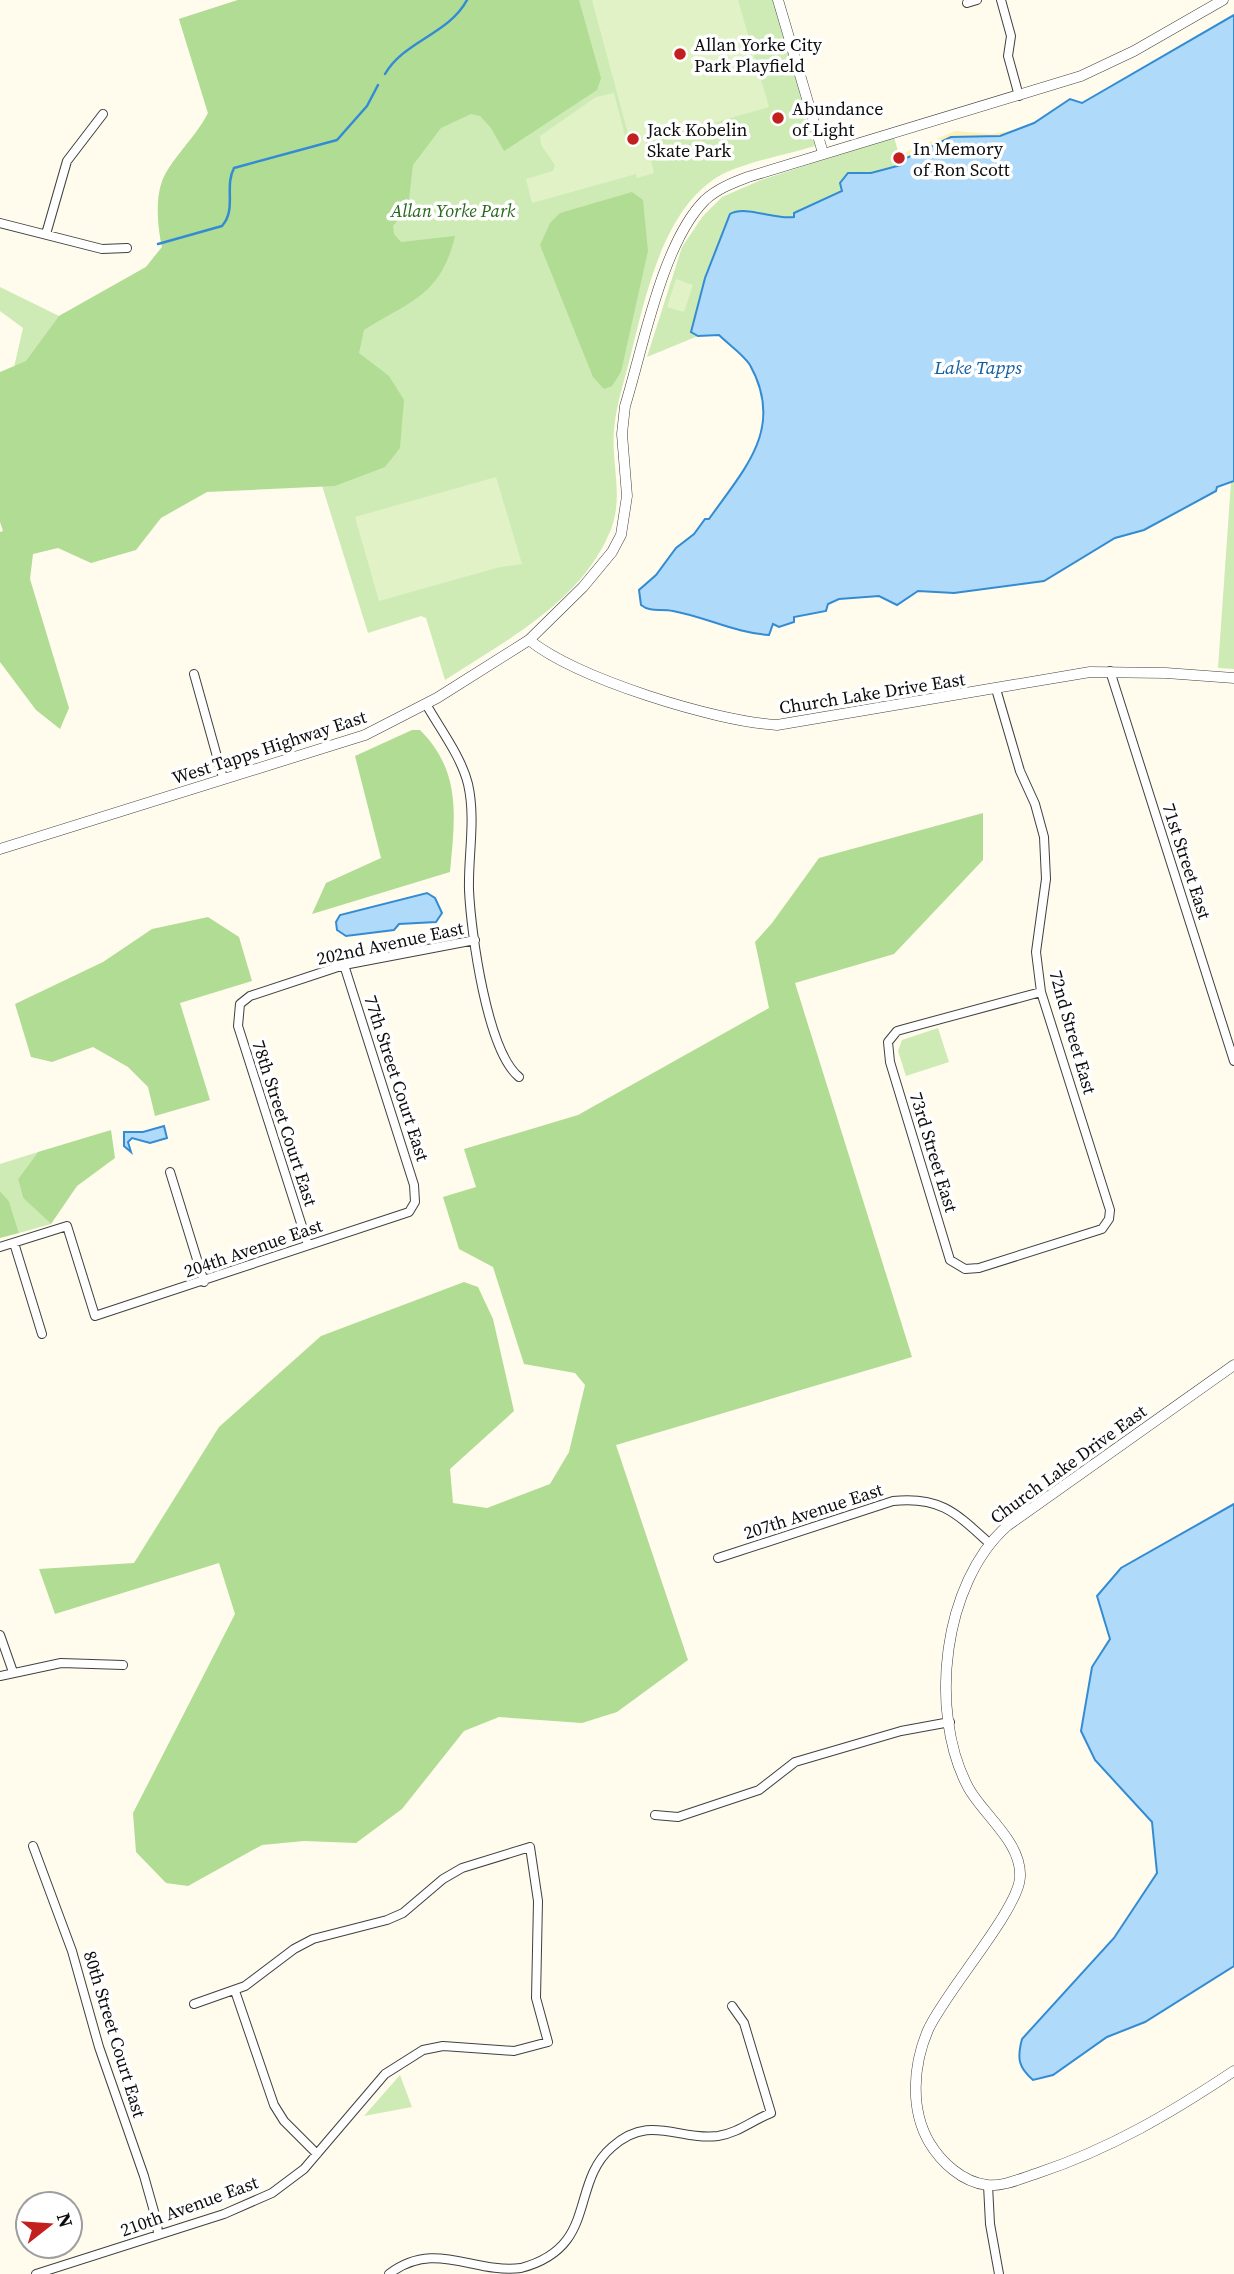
<svg xmlns="http://www.w3.org/2000/svg" width="1234" height="2274" font-family="'Source Serif 4',serif">
<style>
.green{fill:#ceebb5}
.forest{fill:#b1dc94}
.sand{fill:#fdf1b7}
.pitch{fill:#e1f2c7}
.water{fill:#afdaf9;stroke:#338cd3;stroke-width:2}
.lines{fill:none;stroke-linecap:round;stroke-linejoin:round}
.stream{stroke:#338cd3;stroke-width:2.5}
.minor-casing{stroke:#404040;stroke-width:10}
.tertiary-casing{stroke:#404040;stroke-width:11}
.minor{stroke:#fff;stroke-width:8}
.tertiary{stroke:#fff;stroke-width:10}
.poi-dot{fill:#c31f1f;stroke:#fff;stroke-width:2.5}
.labels{text-anchor:middle;dominant-baseline:central;stroke-width:7;stroke-linejoin:round;paint-order:stroke}
.poi-label{font-size:18px;fill:#0d0d0d;stroke:#fff;text-anchor:start}
.park-label{font-size:18px;font-style:italic;fill:#27671b;stroke:#fff}
.street-label{font-size:18px;fill:#0d0d0d;stroke:#fff}
.water-label{font-size:19px;font-style:italic;fill:#115da4;stroke:#fff}
</style>
<rect width="100%" height="100%" fill="#fffced"/>
<path class="green" d="M238,0H773L815,146C789,154 741,163 719,176C662,210 645,299 630,358C624,382 616,405 614,430C611,466 625,499 609,534C580,602 504,642 445,680L426,618L421,616L368,633L265,303L12,376L23,328L0,311V287L59,316L146,267L162,247C158,228 155,200 162,181C170,161 197,136 208,113L179,19Z
M894,137L902,165L871,173L854,172L842,191L794,213V217L778,218L737,211L691,332L698,336L647,357L682,247L703,216L722,197L761,180Z
M1234,481V669L1218,668L1231,482Z
M938,1028L949,1062L906,1076L898,1051L902,1040Z
M38,1152L18,1179L23,1198L51,1224L19,1233L9,1201L0,1191V1164Z
M400,2075L412,2107L364,2116Z"/>
<path class="forest" d="M238,0H579L601,78L597,90L504,151L491,128L480,116L471,114L441,128L413,165L408,208L393,226L394,234L401,242L455,236C441,295 412,300 364,330L359,353L389,376L404,400L400,448L385,467L335,486L207,492L161,518L136,550L91,563L58,548L33,554L30,579L69,708L60,729L36,710L0,662V532L3,531L0,522V372L26,361L59,316L146,267L162,247C158,228 155,201 162,182C169,161 197,136 208,113L179,19Z
M632,192L643,200L648,251L621,372L612,386L604,389L593,377L540,245L550,223L560,213Z
M412,730H420C462,772 455,817 450,872L312,914L326,883L381,858L355,756Z
M983,813V860L894,954L795,983L912,1357L616,1445L688,1660L617,1712L582,1723L499,1717L464,1731L402,1809L356,1843L304,1841L262,1845L188,1886L166,1883L136,1852L133,1813L235,1614L219,1563L55,1614L39,1569L134,1563L219,1427L321,1336L464,1282L478,1287L493,1319L514,1411L450,1469L453,1503L487,1508L550,1484L569,1452L585,1385L575,1373L524,1364L493,1267L459,1249L443,1197L476,1187L464,1149L578,1115L769,1008L755,942L772,923L819,858Z
M208,917L239,937L252,981L180,1003L210,1100L155,1116L148,1087L128,1067L93,1047L52,1062L31,1057L15,1004L103,962L152,929Z
M111,1130L115,1158L77,1186L51,1224L23,1198L18,1179L38,1152Z
M0,1191L9,1201L19,1233L0,1238Z"/>
<path class="sand" d="M1014,130L991,138L951,137L900,161L899,155L955,131L992,134Z"/>
<path class="pitch" d="M592,0H738L769,107L646,142L654,173L637,178L636,174L532,203L526,179L553,171L555,165L541,145L540,136L596,97L614,93L626,140L630,141Z
M676,279L693,285L684,312L667,307Z
M496,477L522,564L500,567L379,601L355,517Z"/>
<path class="water" d="M1234,15V481L1217,487L1216,491L1144,530L1115,538L1044,581L954,593L918,591L897,605L879,596L839,599L828,604L826,611L794,617V622L779,627L773,624L769,635C735,633 706,617 673,611C661,608 651,613 641,605L639,590L656,575L676,548L694,534L705,519H709C745,468 785,428 750,365C743,354 728,344 719,335L698,336L691,332L705,278L730,214C746,205 774,220 794,217V213L842,191L840,183L848,173H871L901,165L900,161L951,137L1000,136L1034,123L1070,99L1082,103Z
M427,893L435,898L442,913L436,922L399,924L394,930L346,936L337,930L336,922L340,915Z
M164,1126L167,1138L150,1143L132,1138L128,1142L131,1152L124,1146V1132H143Z
M1234,1504V1966L1145,2022L1107,2037L1053,2075L1033,2080C1018,2067 1017,2058 1022,2039L1114,1938L1157,1873L1152,1822L1095,1760L1081,1731L1092,1667L1110,1639L1097,1596L1121,1568Z"/>
<g class="lines">
<path class="stream" d="M385,74C404,41 449,34 467,0
M158,244L222,226C237,209 224,187 234,168L337,140L367,106L378,85"/>
<g class="minor-casing">
<path id="minor" d="M1001,0L1011,36L1008,56L1019,96
M967,3L977,0
M0,223L102,249L127,248
M46,234L67,161L103,114
M1110,671L1234,1061
M194,674L223,778
M996,689L1020,771L1035,804L1044,837L1046,879L1036,952L1041,992L1110,1210L1109,1219L1102,1229L979,1268L965,1269L950,1260L890,1062L888,1042L897,1031L904,1029L1041,992
M426,704C440,729 461,756 468,784C476,819 468,855 469,890C471,933 487,1051 519,1077
M170,1172L204,1282
M14,1243L42,1334
M308,1245L238,1026L240,1004L250,996L344,965L475,940
M0,1247L67,1226L95,1316L409,1212L415,1202L414,1185L344,965
M718,1558L893,1501C940,1496 956,1513 989,1543
M0,1635L13,1672
M0,1676L61,1663L123,1665
M655,1815L678,1817L759,1790L795,1762L901,1731L950,1722
M33,1846L72,1951L99,2047L144,2176L157,2222L158,2235
M235,1991L274,2105L284,2121L317,2154
M988,2185L990,2224L999,2274
M36,2274L224,2214L272,2193L304,2169L385,2074L423,2050L443,2046L514,2051L548,2042L536,1998L538,1901L530,1847L462,1868L443,1879L403,1913L387,1920L313,1939L294,1949L245,1986L194,2004
M389,2274C435,2239 473,2274 521,2268C599,2247 569,2184 612,2147C650,2113 678,2141 718,2136C738,2133 753,2120 771,2113L744,2023L732,2006"/>
</g>
<g class="tertiary-casing">
<path id="tertiary" d="M778,0L823,153
M529,640C578,679 714,721 777,725L1090,672L1166,673L1234,678
M0,849L365,735L437,698L529,640L583,587L612,552L621,535L627,496L622,434L625,406C643,348 662,243 705,200C717,189 732,183 748,177L1081,76L1134,51L1223,0
M1234,1365L1007,1526C943,1583 928,1711 968,1787C983,1815 1022,1842 1020,1877C1019,1909 945,1992 928,2030C913,2065 910,2109 929,2142C941,2162 962,2182 987,2185C1003,2187 1022,2178 1038,2173C1110,2149 1171,2113 1234,2071"/>
</g>
<use href="#minor" class="minor"/>
<use href="#tertiary" class="tertiary"/>
</g>
<g class="poi-dot">
<circle cx="680" cy="54" r="7"/>
<circle cx="778" cy="118" r="7"/>
<circle cx="633" cy="139" r="7"/>
<circle cx="899" cy="158" r="7"/>
</g>
<g class="labels">
<g class="poi-label">
<text x="694" y="44">Allan Yorke City<tspan x="694" dy="21">Park Playfield</tspan></text>
<text x="792" y="108">Abundance<tspan x="792" dy="21">of Light</tspan></text>
<text x="647" y="129">Jack Kobelin<tspan x="647" dy="21">Skate Park</tspan></text>
<text x="913" y="148">In Memory<tspan x="913" dy="21">of Ron Scott</tspan></text>
</g>
<g class="park-label">
<text x="453" y="210">Allan Yorke Park</text>
</g>
<g class="street-label">
<text transform="translate(872 693) rotate(-9)">Church Lake Drive East</text>
<text transform="translate(269 747) rotate(-18)">West Tapps Highway East</text>
<text transform="translate(1187 861) rotate(72)">71st Street East</text>
<text transform="translate(390 943) rotate(-12)">202nd Avenue East</text>
<text transform="translate(1073 1032) rotate(74)">72nd Street East</text>
<text transform="translate(397 1078) rotate(72)">77th Street Court East</text>
<text transform="translate(285 1123) rotate(72)">78th Street Court East</text>
<text transform="translate(934 1152) rotate(73)">73rd Street East</text>
<text transform="translate(253 1248) rotate(-19)">204th Avenue East</text>
<text transform="translate(1068 1464) rotate(-36)">Church Lake Drive East</text>
<text transform="translate(813 1511) rotate(-18)">207th Avenue East</text>
<text transform="translate(115 2034) rotate(73)">80th Street Court East</text>
<text transform="translate(189 2206) rotate(-20)">210th Avenue East</text>
</g>
<g class="water-label">
<text x="978" y="367">Lake Tapps</text>
</g>
</g>
<g transform="translate(49 2225) rotate(73)"><circle r="33" fill="#ffffff" stroke="#9e9e9e" stroke-width="2"/>
<path d="M0-5L12 26L0 18L-12 26Z" fill="#c31f1f"/>
<text y="-10" font-size="19" font-weight="bold" text-anchor="middle" fill="#0d0d0d">N</text>
</g>
</svg>
